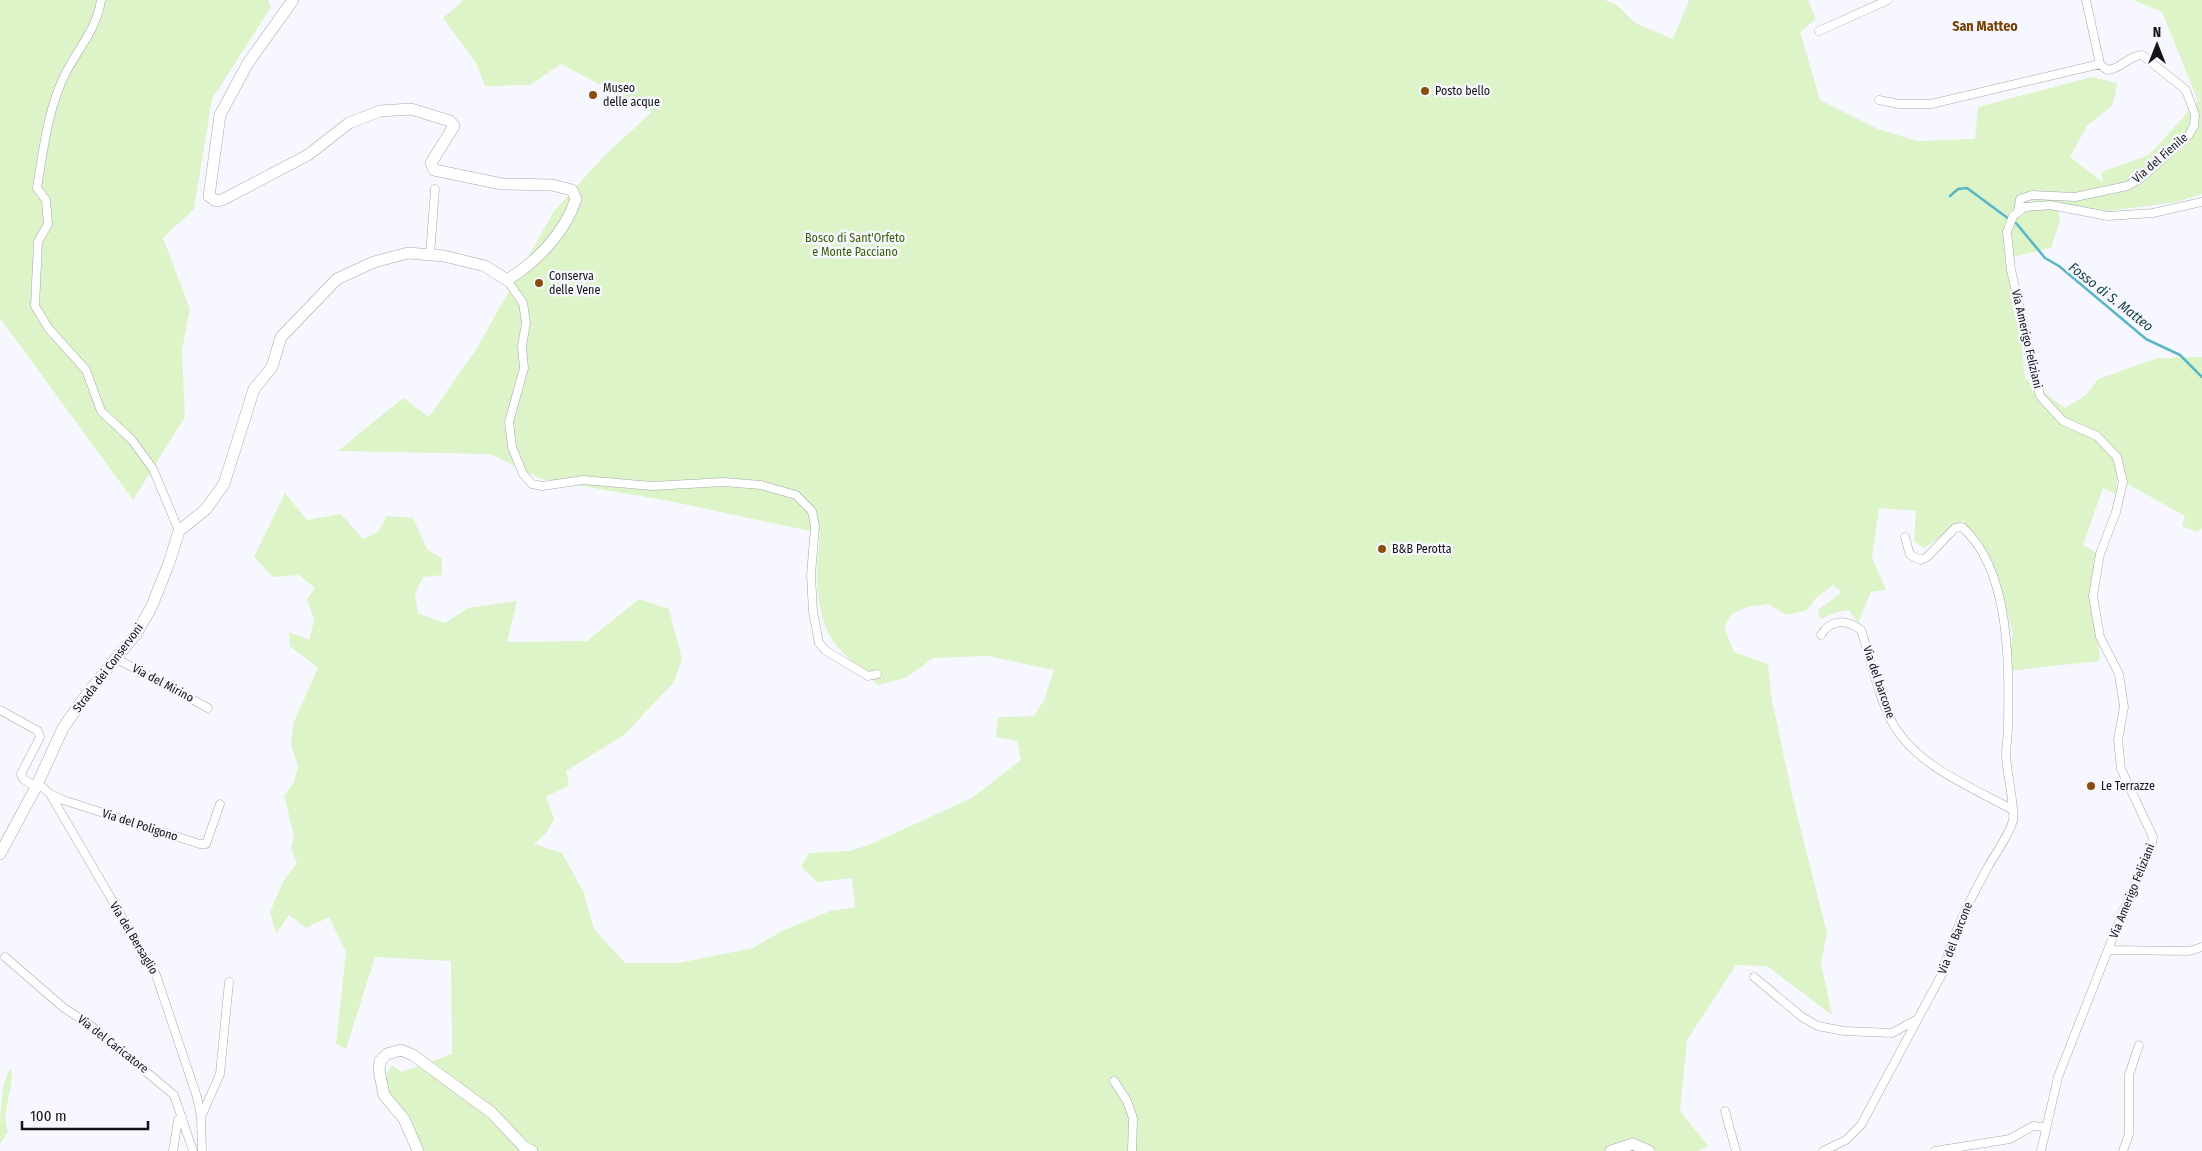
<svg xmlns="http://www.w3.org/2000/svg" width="2202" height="1151" font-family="'Fira Sans Condensed',sans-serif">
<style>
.green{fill:#dcf4c7}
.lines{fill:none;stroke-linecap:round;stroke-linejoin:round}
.stream{stroke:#58b6c5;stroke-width:2.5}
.street-casing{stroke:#a5a7b1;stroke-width:9}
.secondary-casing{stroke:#a5a7b1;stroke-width:12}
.street{stroke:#fff;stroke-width:8}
.secondary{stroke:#fff;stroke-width:11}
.poi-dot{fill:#8a4e0c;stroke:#f7f8ff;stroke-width:2}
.labels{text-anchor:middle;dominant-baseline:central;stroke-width:5;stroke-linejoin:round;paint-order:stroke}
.poi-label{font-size:12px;fill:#131317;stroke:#f7f8ff;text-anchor:start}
.street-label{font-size:12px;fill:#131317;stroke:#f7f8ff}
.park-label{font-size:12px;fill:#395e00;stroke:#f7f8ff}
.neighbourhood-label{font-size:14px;font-weight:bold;fill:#774102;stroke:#f7f8ff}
.water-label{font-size:14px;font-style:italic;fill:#174349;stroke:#f7f8ff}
</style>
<rect width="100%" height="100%" fill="#f7f8ff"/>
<path class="green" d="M0,0H268L271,7L212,99L194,209L163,238L190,309L182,350L185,417L133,500L0,318Z
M464,0H1605L1617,5L1635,23L1673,39L1689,0H1808L1816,19L1800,32L1820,100L1878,129L1917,141L1975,139L1978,107L2092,77L2117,83L2113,105L2087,126L2070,157L2103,182L2101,172L2149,155L2198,101L2162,12L2133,0H2202V194L2177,202L2108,211L2056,204L2060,221L2051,248L2005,259L2019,317L2025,378L2065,408L2086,395L2098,379L2158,358L2202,357V528L2197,532L2182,526L2185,516L2117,478L2116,494L2103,488L2083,545L2097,553L2090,586L2100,656L2099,661L2008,671L2013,632L1999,589L1963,520L1925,548L1914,542L1916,511L1879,508L1872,558L1886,590L1871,592L1858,623L1849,610L1837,612L1821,619L1818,610L1842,592L1833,585L1815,599L1807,610L1786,615L1768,604L1747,607L1732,614L1724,627L1734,652L1768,664L1772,700L1793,799L1827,933L1821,963L1832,1015L1767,966L1736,965L1687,1040L1680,1111L1708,1146L1698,1151H418L384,1095V1079L392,1065L402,1072L452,1054L451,961L375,957L346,1049L336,1044L346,952L329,917L306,928L289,915L276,934L270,912L283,882L297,863L291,848L294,836L284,796L294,782L298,766L291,744L294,722L318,668L290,646L289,632L309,640L314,620L307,599L315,588L299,575L273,577L254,557L285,493L307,520L341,514L363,539L378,532L387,516L413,518L427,549L442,559V575L423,577L415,594L418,613L445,623L468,608L517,601L507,642L587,641L639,599L669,609L682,659L674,682L624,735L566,771L569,785L546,797L554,819L547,832L534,844L562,853L584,893L594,929L625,963H679L753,948L784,930L830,911L855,907L852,878L817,882L801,866L809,853L849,851L869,845L972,798L1021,760L1017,741L996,737L998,717L1034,716L1044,700L1054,670L988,656L933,658L906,678L878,685C865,672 848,660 836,645C813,615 816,569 820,533L664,500L541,479L491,454L338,451L403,398L429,417L477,348L554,211L607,153L652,112L561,64L530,85L485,86L476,63L443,18Z
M11,1068C15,1092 0,1108 8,1132L0,1144C0,1125 0,1080 11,1068Z"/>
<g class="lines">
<path class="stream" d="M1950,196L1958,189L1967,188L2009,219
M2016,223L2045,258L2059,266L2146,339L2180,355L2202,377"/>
<g class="street-casing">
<path id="street" d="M101,0C97,31 73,54 61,83C47,116 43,152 37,188L46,200L48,224L38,242L35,306L49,329L86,370L101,411L132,440L153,469L179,531
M1819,31L1888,0
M1879,100L1899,104H1931L2100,64
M2018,212L2020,199L2032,195L2075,197L2127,186L2140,179L2188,136L2194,126L2195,115L2186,90L2142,55C2127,56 2122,69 2107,70L2100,64L2086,0
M430,255L435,189
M507,280L523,303L526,323L522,346L524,368L509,422L512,447L523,474L532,484L542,486L583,480L652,486L724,482L761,485L796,495L812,511L815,526L811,575L813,612L819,643L826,651L868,676L877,674
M1821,635C1830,619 1847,619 1861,630C1870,657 1879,700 1893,724C1918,767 1972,787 2013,810
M117,659L208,708
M0,710L38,731L40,737L21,774L23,779L36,787
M38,783L50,794L63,800L200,844H206L220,804
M50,794L156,975L197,1097L201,1117L202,1151
M2108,950L2189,951L2202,947
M5,957L64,1008L89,1024L174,1095L193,1151
M1754,977L1802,1017L1818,1026L1844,1031L1892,1033L1916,1020
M1114,1081L1127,1101L1133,1118L1132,1151
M1725,1111L1736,1151
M201,1117L220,1074L229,982
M173,1151L178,1120L182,1117
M1823,1151L1846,1140L1861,1125L1943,972C1952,935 1969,901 1988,867C1995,854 2010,834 2013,820C2015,808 2007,772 2006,756C2006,746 2008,736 2008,726C2009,666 2011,570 1962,527L1955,528L1927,557L1921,560L1910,555L1905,537
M1935,1151L2010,1139L2033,1126L2045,1127
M2041,1151L2058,1077L2124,909L2151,848L2153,837L2121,769L2118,740L2124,707L2119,674L2100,637L2093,596L2100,554L2116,512L2123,482L2117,457L2097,436L2063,421L2040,396L2011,270L2007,232L2013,216L2025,207L2050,205L2108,216L2153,213L2202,202
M2123,1151L2129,1134V1075L2139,1045"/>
</g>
<g class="secondary-casing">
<path id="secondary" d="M0,854L36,787L63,728L90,690L136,634L151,608L169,563L179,531L206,509L224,484L254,389L272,367L281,337L337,279L374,262L408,253L444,256L485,266L507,280C538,261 565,232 576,199L572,190L552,185L502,184L434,170L431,163L454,126L450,121L411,109L380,111L349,123L308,155L222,200L216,201L209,196L220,115L248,63L293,0
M418,1151L404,1119L384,1095L379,1070L380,1061L387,1054L401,1050L413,1055L492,1113L524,1147L532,1151
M1611,1151L1633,1144L1649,1151"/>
</g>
<use href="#street" class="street"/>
<use href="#secondary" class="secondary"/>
</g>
<g class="poi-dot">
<circle cx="1425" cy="91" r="5"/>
<circle cx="593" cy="95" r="5"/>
<circle cx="539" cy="283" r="5"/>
<circle cx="1382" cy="549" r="5"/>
<circle cx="2091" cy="786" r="5"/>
</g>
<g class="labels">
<g class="poi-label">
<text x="603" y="88">Museo<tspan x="603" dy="14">delle acque</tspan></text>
<text x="1435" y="91">Posto bello</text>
<text x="549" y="276">Conserva<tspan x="549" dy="14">delle Vene</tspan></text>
<text x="1392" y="549">B&amp;B Perotta</text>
<text x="2101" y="786">Le Terrazze</text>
</g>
<g class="street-label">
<text transform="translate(2160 158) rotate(-41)">Via del Fienile</text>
<text transform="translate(2027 339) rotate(77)">Via Amerigo Feliziani</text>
<text transform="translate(108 668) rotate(-53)">Strada dei Conservoni</text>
<text transform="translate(1879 682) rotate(71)">Via del barcone</text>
<text transform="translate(163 683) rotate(28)">Via del Mirino</text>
<text transform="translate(140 825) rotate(18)">Via del Poligono</text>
<text transform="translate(2132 891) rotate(-68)">Via Amerigo Feliziani</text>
<text transform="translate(134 938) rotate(59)">Via del Bersaglio</text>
<text transform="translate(1955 938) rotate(-69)">Via del Barcone</text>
<text transform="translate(113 1044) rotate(38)">Via del Caricatore</text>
</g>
<g class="park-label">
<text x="855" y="238">Bosco di Sant'Orfeto<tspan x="855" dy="14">e Monte Pacciano</tspan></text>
</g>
<g class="neighbourhood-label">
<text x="1985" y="26">San Matteo</text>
</g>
<g class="water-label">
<text transform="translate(2111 297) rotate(38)">Fosso di S. Matteo</text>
</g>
</g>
<g transform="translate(2157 45)" stroke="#f7f8ff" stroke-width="4" paint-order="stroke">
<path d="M0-4L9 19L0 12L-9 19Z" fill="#131317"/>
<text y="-8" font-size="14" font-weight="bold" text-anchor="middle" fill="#131317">N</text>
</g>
<path d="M22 1121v8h126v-8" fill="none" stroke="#131317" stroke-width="2.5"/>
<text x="30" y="1121" font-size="15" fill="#131317" stroke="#f7f8ff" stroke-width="4" paint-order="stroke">100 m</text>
</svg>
